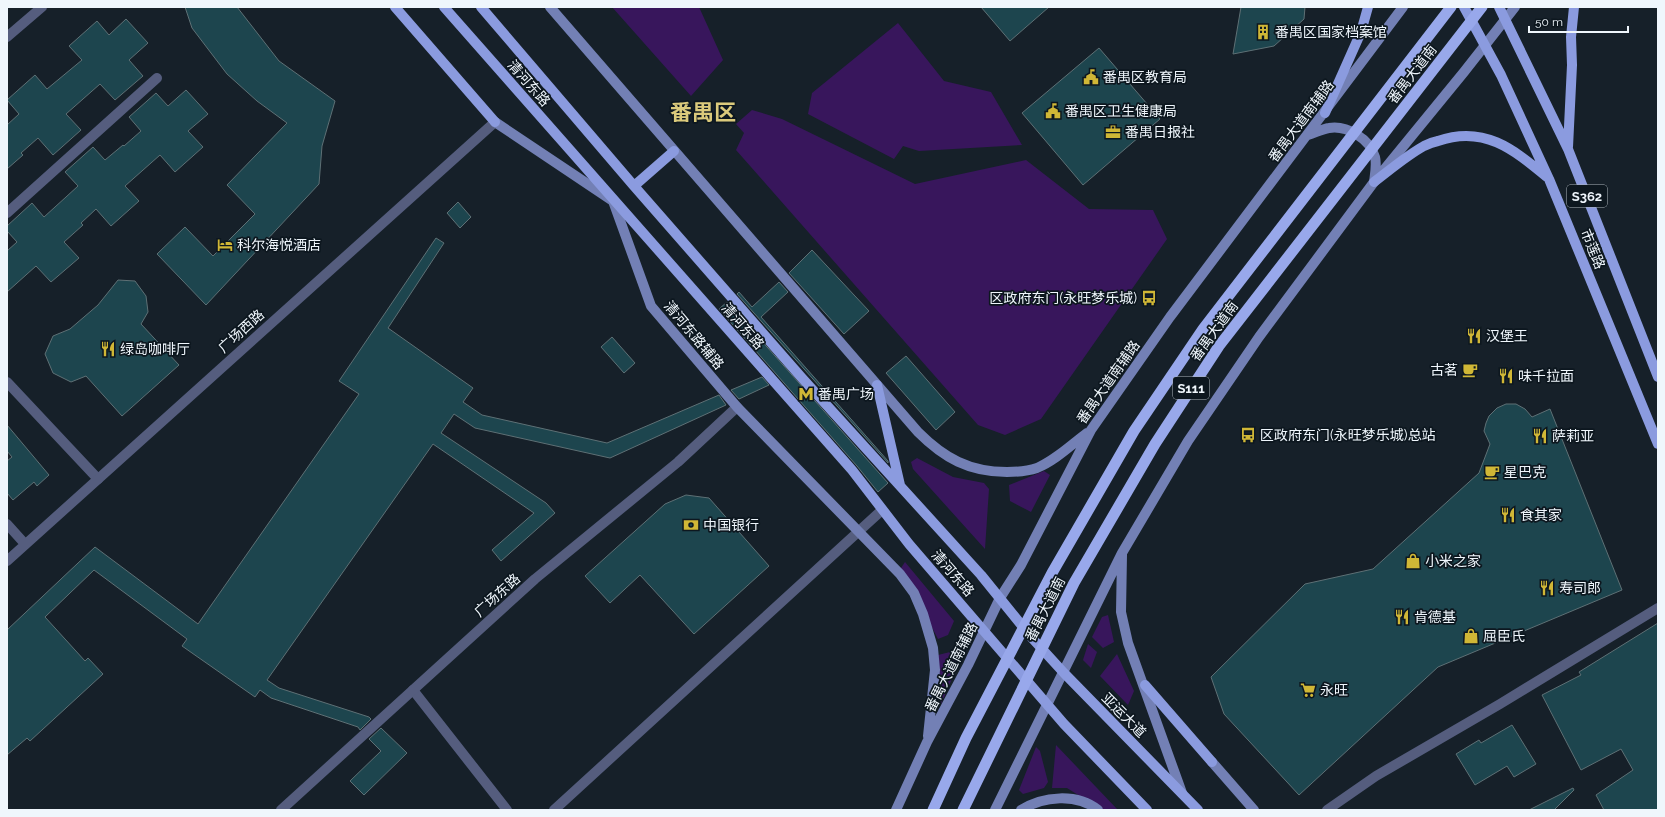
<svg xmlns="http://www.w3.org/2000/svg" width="1665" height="817" font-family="Raleway,'Noto Sans SC',sans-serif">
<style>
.green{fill:#38165c}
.building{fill:#1d454e;stroke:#5e7075}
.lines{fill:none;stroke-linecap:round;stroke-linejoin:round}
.minor{stroke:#555d7e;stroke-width:10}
.tertiary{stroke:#555d7e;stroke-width:10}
.secondary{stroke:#7380b5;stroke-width:10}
.primary{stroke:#8b9bdf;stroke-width:10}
.trunk{stroke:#98a8eb;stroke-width:11}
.labels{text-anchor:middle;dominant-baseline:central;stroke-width:3.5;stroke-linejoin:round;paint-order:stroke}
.shield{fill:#0d171f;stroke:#abb3ba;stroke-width:1}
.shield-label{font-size:13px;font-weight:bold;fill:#eff6fc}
.poi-label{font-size:14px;fill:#eff6fc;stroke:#0d171f;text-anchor:start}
.street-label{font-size:14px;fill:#eff6fc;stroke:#0d171f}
.town-label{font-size:22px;font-weight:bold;fill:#dbca7c;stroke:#0d171f}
</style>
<rect width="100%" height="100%" fill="#162029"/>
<path class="green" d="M612,7H699L723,60L691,96Z
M898,23L944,81L991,92L1022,145L919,151L903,146L894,159L808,114L812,93Z
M752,110L782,119L915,184L1026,160L1089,209L1153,210L1167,239L1041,419L1005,435L978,425L736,150L744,133L736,124Z
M917,458L953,477L984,483L989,489L985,549L913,469L911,462Z
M1044,471L1050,475L1031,512L1010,501L1009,485Z
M905,562L954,621L948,635L938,639L901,568Z
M1108,615L1114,642L1103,648L1092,637L1102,617Z
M1088,644L1097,652L1091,668L1083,660Z
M950,652L960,660L941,704L938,655Z
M1117,654L1134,691L1128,705L1100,676Z
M1056,745L1117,809V810H1102L1067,788H1052Z
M1036,747L1040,751L1048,782L1044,788L1023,794L1019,790Z"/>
<path class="building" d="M185,7H237L279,61L335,101L322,146L319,184L206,305L157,254L185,227L213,256L255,214L227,185L287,123L257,101L227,74L192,28Z
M981,7H1049L1010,41Z
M1241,7H1305L1304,19L1274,46L1233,54Z
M126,19L148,43L129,60L143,76L115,100L100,84L66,114L81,130L53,155L38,138L21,153L23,155L7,169V125L19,114L7,100L35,75L47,89L82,60L69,46L97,21L109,35Z
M1099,48L1160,119L1083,185L1022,113Z
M186,90L208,114L188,131L203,147L175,172L160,155L125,186L139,201L111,226L96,209L81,223L83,225L64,242L79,258L51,282L36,266L7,292V251L17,242L7,231V226L32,203L44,217L66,197L78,186L65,172L93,147L105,160L123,145L124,146L141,131L129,117L156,93L168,106Z
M458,202L471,217L460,228L447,213Z
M436,238L444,243L388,328L473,388L463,402L482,415L607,443L719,395L726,405L610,458L475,428L454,414L441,433L546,503L555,513L501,561L492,550L534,513L433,444L267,680L279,688L369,717L371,719L360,730L358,727L271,698L260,690L255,697L182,646L187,639L94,570L45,617L85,661L88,658L103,674L30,741L27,738L7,755V630L95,547L198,624L359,394L339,381Z
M812,250L869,311L844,334L789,273Z
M118,280L135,281L146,296L148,312L141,324L179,365L122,416L86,376L71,382L53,373L45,354L53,336L70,329L98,305Z
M779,282L788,292L761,317L888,461V463L737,294L739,292L752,307Z
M727,302L888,483L878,492L857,466L719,309Z
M612,337L635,363L624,373L601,347Z
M906,356L955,412L936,430L886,373Z
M762,377L769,385L739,399L731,390Z
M1506,404H1516L1525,409L1532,417L1550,409L1622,590L1438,667L1299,795L1224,714L1211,677L1305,584L1373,569L1479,473L1490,444L1484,431L1486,423L1489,416L1497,408Z
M7,425L49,475L37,486L34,482L13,500L7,493V461L12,457L7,451Z
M686,495L709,498L769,566L694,634L640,575L610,603L585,576L665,504Z
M1658,623V810H1604L1596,795L1633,770L1621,749L1581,770L1542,695L1581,675L1579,672Z
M1512,725L1536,764L1514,777L1507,766L1475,785L1456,754L1479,740L1481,743Z
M381,728L407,753L364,795L350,781L381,751L369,739Z
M1573,788L1574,790L1554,810H1529Z"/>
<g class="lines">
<path class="minor" d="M7,213L157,78
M7,382L98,479
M413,690L507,810
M1327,810L1376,776L1500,704L1658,608"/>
<path class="tertiary" d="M7,37L42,7
M7,524L25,544
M7,561L495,122
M281,810L535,579L678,462L737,407
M554,810L882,510"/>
<path class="secondary" d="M550,7L918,432C944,458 969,472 1007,472C1017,472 1028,471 1037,468C1056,460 1071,445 1087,433
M495,122L613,201L651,306L737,407L900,574L914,593L923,614L933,648L935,670L928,736
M1308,135C1315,133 1322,129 1329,128C1347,125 1370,139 1375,157C1377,164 1375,174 1374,182
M1122,555L1121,612L1128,643L1182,793
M1212,762L1254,810
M896,810L927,742L968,665L1000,598L1021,565L1091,430L1170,317L1403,7
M995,810L1122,553L1188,441L1259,337L1374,182L1464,72L1515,7
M1021,810C1043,796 1077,793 1098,810"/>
<path class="primary" d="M395,7L495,122
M444,7L852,470L909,544L1064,724L1147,810
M481,7L634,186L802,378L981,575L1032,638L1064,673L1198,810
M1464,7L1501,75L1549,179L1658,444
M1499,7L1568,149L1658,377
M1325,113L1361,32L1368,7
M1568,147L1572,65L1571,37L1574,7
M1374,182C1390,170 1406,156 1424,146C1428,144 1433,142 1438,141C1484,125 1513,149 1547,177
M634,186L674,151
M877,385L900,485
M1145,685L1212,762"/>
<path class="trunk" d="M933,810L966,738L1052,573L1134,431L1203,329L1451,7
M963,810L1074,583L1155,444L1219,346L1482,7"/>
</g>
<defs>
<g id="building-bare" transform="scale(1.2)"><path d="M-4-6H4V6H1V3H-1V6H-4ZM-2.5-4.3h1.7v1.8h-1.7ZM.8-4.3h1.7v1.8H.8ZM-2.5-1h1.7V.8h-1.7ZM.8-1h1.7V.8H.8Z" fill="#d0b736" stroke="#0d171f" stroke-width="2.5" paint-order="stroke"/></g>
<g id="civic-bare" transform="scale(1.2)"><path d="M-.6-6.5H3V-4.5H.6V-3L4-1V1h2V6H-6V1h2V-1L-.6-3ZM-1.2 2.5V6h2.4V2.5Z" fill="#d0b736" stroke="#0d171f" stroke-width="2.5" paint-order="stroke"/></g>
<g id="office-bare" transform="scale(1.2)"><path d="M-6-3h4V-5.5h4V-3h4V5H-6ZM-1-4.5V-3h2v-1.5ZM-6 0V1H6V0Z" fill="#d0b736" stroke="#0d171f" stroke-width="2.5" paint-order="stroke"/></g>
<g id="hotel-bare" transform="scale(1.2)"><path d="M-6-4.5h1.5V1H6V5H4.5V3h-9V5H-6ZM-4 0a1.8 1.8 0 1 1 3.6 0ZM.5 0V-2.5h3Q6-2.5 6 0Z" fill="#d0b736" stroke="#0d171f" stroke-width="2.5" paint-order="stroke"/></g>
<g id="bus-bare" transform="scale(1.2)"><path d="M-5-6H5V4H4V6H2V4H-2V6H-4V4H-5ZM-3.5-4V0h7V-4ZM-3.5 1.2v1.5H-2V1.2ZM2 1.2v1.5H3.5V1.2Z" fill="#d0b736" stroke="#0d171f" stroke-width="2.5" paint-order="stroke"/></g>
<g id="restaurant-bare" transform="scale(1.2)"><path d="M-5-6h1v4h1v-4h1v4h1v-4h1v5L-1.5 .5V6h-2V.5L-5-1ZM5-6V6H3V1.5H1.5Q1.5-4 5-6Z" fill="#d0b736" stroke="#0d171f" stroke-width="2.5" paint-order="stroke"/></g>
<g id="cafe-bare" transform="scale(1.2)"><path d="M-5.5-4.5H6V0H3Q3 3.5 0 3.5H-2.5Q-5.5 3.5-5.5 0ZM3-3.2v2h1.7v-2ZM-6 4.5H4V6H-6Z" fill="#d0b736" stroke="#0d171f" stroke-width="2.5" paint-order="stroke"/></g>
<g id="metro-bare" transform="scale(1.2)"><path d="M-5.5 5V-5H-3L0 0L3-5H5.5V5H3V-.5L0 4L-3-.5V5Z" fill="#d0b736" stroke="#0d171f" stroke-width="2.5" paint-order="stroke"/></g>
<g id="bank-bare" transform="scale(1.2)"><path d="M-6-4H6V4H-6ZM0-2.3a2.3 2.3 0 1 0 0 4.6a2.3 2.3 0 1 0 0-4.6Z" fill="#d0b736" stroke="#0d171f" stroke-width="2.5" paint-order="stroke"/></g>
<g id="shop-bare" transform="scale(1.2)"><path d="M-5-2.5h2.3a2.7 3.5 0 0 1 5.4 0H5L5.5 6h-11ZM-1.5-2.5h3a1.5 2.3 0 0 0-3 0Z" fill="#d0b736" stroke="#0d171f" stroke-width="2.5" paint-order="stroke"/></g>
<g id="supermarket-bare" transform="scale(1.2)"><path d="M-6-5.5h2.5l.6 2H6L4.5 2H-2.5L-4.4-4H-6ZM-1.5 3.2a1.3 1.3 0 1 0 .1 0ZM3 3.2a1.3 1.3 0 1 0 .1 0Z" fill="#d0b736" stroke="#0d171f" stroke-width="2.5" paint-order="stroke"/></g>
</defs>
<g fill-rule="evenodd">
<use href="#building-bare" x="1263" y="32"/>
<use href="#civic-bare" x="1091" y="77"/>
<use href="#civic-bare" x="1053" y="111"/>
<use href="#office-bare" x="1113" y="132"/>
<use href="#hotel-bare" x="225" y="245"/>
<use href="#bus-bare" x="1149" y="298"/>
<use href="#restaurant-bare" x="1474" y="336"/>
<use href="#restaurant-bare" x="108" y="349"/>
<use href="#cafe-bare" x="1470" y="370"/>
<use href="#restaurant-bare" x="1506" y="376"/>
<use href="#metro-bare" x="806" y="394"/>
<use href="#bus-bare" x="1248" y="435"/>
<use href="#restaurant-bare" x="1540" y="436"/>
<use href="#cafe-bare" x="1492" y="472"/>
<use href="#restaurant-bare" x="1508" y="515"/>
<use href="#bank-bare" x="691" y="525"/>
<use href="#shop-bare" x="1413" y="561"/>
<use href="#restaurant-bare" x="1547" y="588"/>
<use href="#restaurant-bare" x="1402" y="617"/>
<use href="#shop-bare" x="1471" y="636"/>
<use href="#supermarket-bare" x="1308" y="690"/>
</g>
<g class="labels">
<g class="shield">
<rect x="1567" y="185" width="40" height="22" rx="3"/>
<rect x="1173" y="377" width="36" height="22" rx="3"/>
</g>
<g class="shield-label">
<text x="1587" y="196">S362</text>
<text x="1191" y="388">S111</text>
</g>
<g class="poi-label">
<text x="1275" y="32">番禺区国家档案馆</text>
<text x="1103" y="77">番禺区教育局</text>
<text x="1065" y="111">番禺区卫生健康局</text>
<text x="1125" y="132">番禺日报社</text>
<text x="237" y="245">科尔海悦酒店</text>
<text x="1137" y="298" text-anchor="end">区政府东门(永旺梦乐城)</text>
<text x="1486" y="336">汉堡王</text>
<text x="120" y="349">绿岛咖啡厅</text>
<text x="1458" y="370" text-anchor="end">古茗</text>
<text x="1518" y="376">味千拉面</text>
<text x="818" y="394">番禺广场</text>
<text x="1260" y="435">区政府东门(永旺梦乐城)总站</text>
<text x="1552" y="436">萨莉亚</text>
<text x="1504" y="472">星巴克</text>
<text x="1520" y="515">食其家</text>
<text x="703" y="525">中国银行</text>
<text x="1425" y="561">小米之家</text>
<text x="1559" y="588">寿司郎</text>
<text x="1414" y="617">肯德基</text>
<text x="1483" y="636">屈臣氏</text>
<text x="1320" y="690">永旺</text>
</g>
<g class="street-label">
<text transform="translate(1412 74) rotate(-52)">番禺大道南</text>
<text transform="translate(529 83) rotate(49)">清河东路</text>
<text transform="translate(1301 121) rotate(-53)">番禺大道南辅路</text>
<text transform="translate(1593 249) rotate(68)">市莲路</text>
<text transform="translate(743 326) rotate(49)">清河东路</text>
<text transform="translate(241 331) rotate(-42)">广场西路</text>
<text transform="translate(1214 331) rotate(-54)">番禺大道南</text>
<text transform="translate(694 335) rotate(50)">清河东路辅路</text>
<text transform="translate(1108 382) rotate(-55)">番禺大道南辅路</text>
<text transform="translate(953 573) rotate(49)">清河东路</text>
<text transform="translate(497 595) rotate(-42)">广场东路</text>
<text transform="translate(1045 609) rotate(-63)">番禺大道南</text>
<text transform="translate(951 667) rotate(-63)">番禺大道南辅路</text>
<text transform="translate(1124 715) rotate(45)">亚运大道</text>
</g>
<g class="town-label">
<text x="703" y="112">番禺区</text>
</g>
</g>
<rect width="1665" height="817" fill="none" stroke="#eff6fc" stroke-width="16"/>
<path d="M1529 26v6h99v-6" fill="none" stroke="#eff6fc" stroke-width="2"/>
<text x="1535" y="26" font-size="12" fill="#eff6fc" stroke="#0d171f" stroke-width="3" paint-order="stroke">50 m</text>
</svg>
